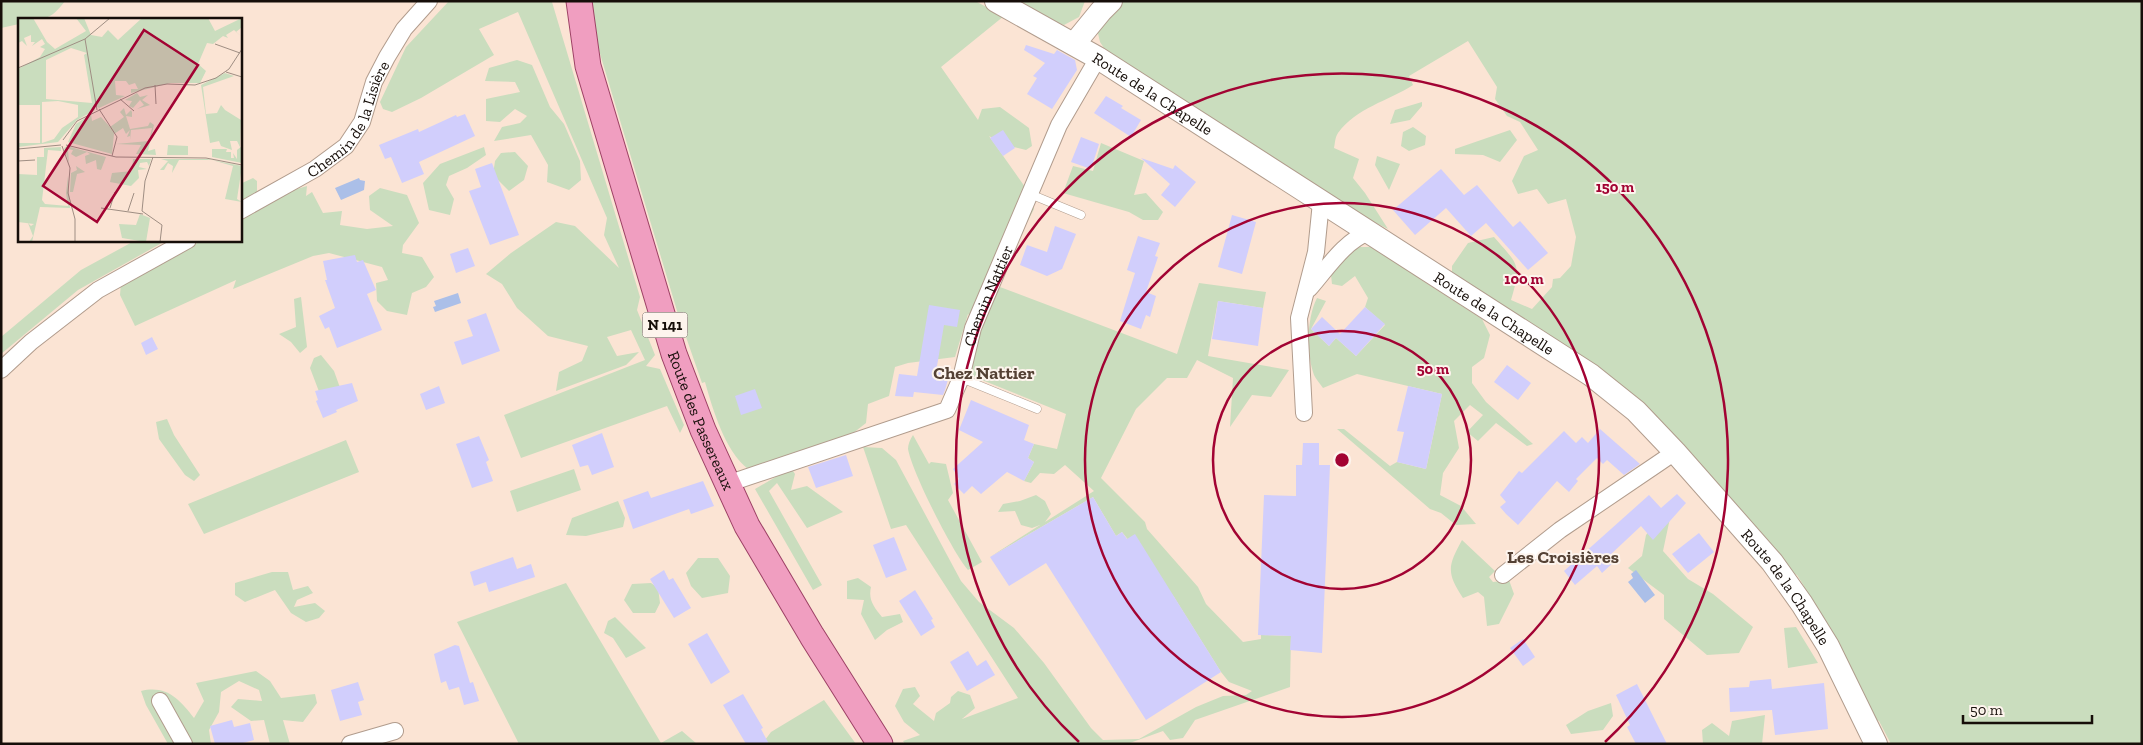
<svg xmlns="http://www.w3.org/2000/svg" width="2143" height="745" font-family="'Zilla Slab',serif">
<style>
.green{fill:#caddbe}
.water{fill:#abbfe8}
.building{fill:#d1cefc}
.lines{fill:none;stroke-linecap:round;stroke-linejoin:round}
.lane-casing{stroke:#b19c8d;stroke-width:9}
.street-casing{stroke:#b19c8d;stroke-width:18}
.secondary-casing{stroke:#b19c8d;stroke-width:24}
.primary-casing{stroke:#9d4165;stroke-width:27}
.lane{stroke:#fff;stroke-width:8}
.street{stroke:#fff;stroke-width:16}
.secondary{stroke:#fff;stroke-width:22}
.primary{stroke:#f09ec0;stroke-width:25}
.ring{fill:none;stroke:#a20333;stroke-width:2.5}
.labels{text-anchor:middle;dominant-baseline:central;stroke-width:4;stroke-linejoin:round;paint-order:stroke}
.shield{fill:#fdf4ed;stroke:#5b534d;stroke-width:1}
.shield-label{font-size:15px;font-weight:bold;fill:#160e09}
.street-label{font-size:16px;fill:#160e09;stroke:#fdf4ed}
.neighbourhood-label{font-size:18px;font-weight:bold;fill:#544134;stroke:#fdf4ed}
.inset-road{fill:none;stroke:#9f8e83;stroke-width:1}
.view{fill:#a20333;fill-opacity:0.15;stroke:#a20333;stroke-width:2.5}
.inset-edge{fill:none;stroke:#160e09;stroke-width:2.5}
.centre{fill:#a20333;stroke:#fdf4ed;stroke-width:2.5}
.ring-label{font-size:15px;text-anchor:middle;font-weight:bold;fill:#a20333;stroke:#fdf4ed;stroke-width:4;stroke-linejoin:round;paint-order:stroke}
</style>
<rect width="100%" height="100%" fill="#fbe4d4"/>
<path class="green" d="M1,1H65C49,22 44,19 19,19V24L1,28Z
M449,1L552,2L640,297L637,310L655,355L646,366L660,369L684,425L680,433L667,406L521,458L504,415L645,360L631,330L607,337L617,356L639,352L626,365L556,391L559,372L582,361L588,346L548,336L517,308L502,284L486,274L511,253L556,222L575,226L619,268L604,235L607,218L518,12L479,29L494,55L421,98L392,112L383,109L380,102L406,47Z
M587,1H975L1004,16L941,67L978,120L982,109L1000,107L1029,128L1032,146L1026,150L1005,145L989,136L1030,194L1034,209L1006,263L992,284L1177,354L1199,283L1266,292L1263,308L1218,301L1208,356L1289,370L1271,397L1252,395L1230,427L1233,378L1197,360L1187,378H1167L1136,409L1101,478L1145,522L1147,529L1198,587L1206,604L1243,642L1261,639V635L1291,636L1290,687L1195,720L1183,738L1170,740L1163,731L1127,744H905L903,741L920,735L904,722L895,706L903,689L915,687L920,696L913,704L934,721L936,713L950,703L951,697L958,691L970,695L975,708L962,719L1018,698L906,525L891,529L863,447L882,448L896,460L961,581L979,602L1014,628L1044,663L1091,728L1103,740L1139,739L1196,707L1223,696L1246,695L1252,691L1229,682L1221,672L1174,597L1122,532L1116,536L1093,497L990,557L1040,525L1032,528L1021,525L1015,511L998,512L1003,504L1020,501L1036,495L1045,501L1051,514L1045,522L1094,491L1065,465L1054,474L1040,473L1031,483L1024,481L1034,462L1028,458L1034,444L1057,449L1066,414L962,372L976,322L968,314L955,357L908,363L895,367L889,396L868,404L866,423L852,434L748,469C725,451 713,410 705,382L702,383L678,314L598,47Z
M1010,1H1085L1079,17L1064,25L1037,15Z
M1117,1H2142V744H1891L1879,721L1870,717L1803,595L1804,586L1797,575L1790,572L1688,456L1452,278V266L1468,243L1494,237C1518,265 1522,263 1511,300L1532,309L1552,287L1553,279L1560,278L1571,266L1576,237L1566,199L1548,204L1537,189L1518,194L1512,181L1524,156L1538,150L1520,122L1507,116L1495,99L1497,87L1468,41L1409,76L1413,85C1388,101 1356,108 1338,133C1335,137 1335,144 1334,148L1359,159L1353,178L1365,193L1388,229L1354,212L1106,51L1100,42L1097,29Z
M517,60L532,65L550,107L564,124L580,161L581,180L569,190L547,182L548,165L531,135L494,141L502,127L520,123L527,116L515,109L500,122L486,121V99L520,92L515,82L485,81L489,68Z
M1422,102V106L1410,120L1390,124L1395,110Z
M1413,127L1426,136L1425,145L1409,151L1401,146L1403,132Z
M1510,130L1517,140L1500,162L1483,155L1455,154V149Z
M1101,143L1144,161L1134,195L1146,193L1163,212L1158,220H1143L1129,212L1063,193L1073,166L1093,171Z
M484,147L486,155L467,168L449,176L446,185L454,199L450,215L429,210L423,183L440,164Z
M515,152L528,166L524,180L509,191L493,175L495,161L501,153Z
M1377,156L1400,164L1389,190L1375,165Z
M253,178L257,181V192L240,201V184Z
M307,186L306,196L312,192L323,213L342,211L340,225L367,229L393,226L370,210L369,196L380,188L407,195L419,223L403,245L402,253L422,257L434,277L426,287L412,293L407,315L387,311L377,301L376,283L388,280L382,267L329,253L313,256L233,289L236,280L135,326L120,295L121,283L203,240H240V220L290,191Z
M136,240H167L78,290L1,354V337L81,270Z
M1360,247H1371L1386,257L1406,262L1423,281L1482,319L1490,335L1484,358L1472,367V383L1486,402L1533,444L1527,446L1496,423L1478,441L1467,432L1483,415L1470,405L1454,421L1459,448L1443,473L1440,495L1461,506L1476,524L1456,525L1441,513L1430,509L1337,429H1344L1390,466L1397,462L1426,469L1442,394L1357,374L1323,388C1320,384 1316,379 1314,375C1306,353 1307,317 1317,298L1326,301L1311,329L1329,346L1336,338L1356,356L1385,325L1365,307L1368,298L1355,276L1342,286L1332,284L1331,275L1347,254Z
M301,297L307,347L300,353L291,342L279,334L296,327L294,299Z
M321,355L334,371L343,396L323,402L310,368L314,358Z
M167,419L174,435L200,475L194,481L185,475L159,439L156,422Z
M913,435L929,464L931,462L946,464L953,493L948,500L982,562L968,570C953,553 912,472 908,449C908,444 910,440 913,435Z
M346,440L359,472L204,534L188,504Z
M791,468L795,474L791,490L807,486L843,512L807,528L777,483L769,491L822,585L813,590L755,489Z
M574,469L581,490L517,512L510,491Z
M618,501L625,518L623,527L586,536L566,535L572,518Z
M1664,512L1670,518L1663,551L1688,579L1713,594L1753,627L1739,653L1707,655L1664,619V595L1628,568L1642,556L1646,535Z
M1462,540L1495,571L1489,577L1493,582L1509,580L1514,594L1499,624L1487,626L1484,597L1478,592L1463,598C1446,572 1448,566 1462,540Z
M698,558H718L730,576L728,593L702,598L691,586L686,573Z
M272,572H288L293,590L308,586L313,593L297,600L294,607L315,603L325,611L319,618L306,622L291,613L275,590L245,602L235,595V583Z
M858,578L871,587C868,600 874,607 882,617L900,614L903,622L887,630L875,640L861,614L864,600L847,599V581Z
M566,583L661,743L682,731L697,744H519L457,622Z
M651,583L658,588L660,603L655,613H633L624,600L632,584Z
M615,617L646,648L626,658L613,638L604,633L608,621Z
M1796,627L1818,663L1788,668L1784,628Z
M256,671L270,681L281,698L315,694L317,703L303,722L283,720L290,744H270L264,720L251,721L231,707L238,699L262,701L259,690L239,681L221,692L219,712L209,730L211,744H168L146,705L141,691C167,685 179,699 194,718L204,701L196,683Z
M824,700L856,744H762L771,732Z
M1611,703L1613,716L1603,730L1571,734L1566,725L1588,711Z
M1765,715L1762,744H1703L1702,730L1712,723L1729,736L1732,721Z"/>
<path class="water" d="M359,178L360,180L365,181L364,190L341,200L335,188Z
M458,293L461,303L435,312L433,307L436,306L434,301Z
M1636,570L1655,595L1645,603L1628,582L1633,578L1631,574Z"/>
<path class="building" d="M1026,45L1054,54L1057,50L1075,60L1077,70L1052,109L1027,94L1037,78L1033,76L1045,63L1024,50Z
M1106,96L1123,106L1121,108L1141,120L1131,137L1094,113Z
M465,114L475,136L419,162L424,174L402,183L391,157L385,159L379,145L418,129L419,132L456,115L457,117Z
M1003,130L1015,148L1003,156L990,138Z
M1081,137L1099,144L1091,169L1071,162Z
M1141,158L1173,169L1175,165L1196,182L1175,207L1161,195L1170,184Z
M492,163L519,235L490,245L469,191L481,187L475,169Z
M1441,169L1464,195L1477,185L1513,227L1520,221L1548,253L1528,270L1486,223L1471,236L1446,208L1415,235L1393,210Z
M1232,215L1256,222L1242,274L1218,267Z
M1055,226L1076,234L1062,269L1047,276L1020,265L1027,245L1047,252Z
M1138,236L1160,243L1155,256L1158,257L1146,292L1156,296L1150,317L1146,315L1141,329L1120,321L1135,273L1127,270Z
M468,248L475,266L456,273L450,254Z
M355,255L357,262L363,260L376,290L367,294L382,330L337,348L329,327L325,329L319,316L335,308L325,280H327L323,261Z
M1218,301L1263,308L1258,346L1212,339Z
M929,305L960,310L957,327L944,325L937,366L951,369L945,390L943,395L914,392L913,397L895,396L899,374L917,376Z
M1365,307L1385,324L1356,356L1336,338L1329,346L1311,329L1322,317L1340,334Z
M486,313L500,351L462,365L454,342L473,336L467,320Z
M152,337L158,349L146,355L141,343Z
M1507,365L1531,383L1518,400L1494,382Z
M352,383L358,401L336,410L337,412L323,418L316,401L318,400L315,391Z
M439,386L445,403L426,410L420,394Z
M1408,386L1442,394L1426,469L1397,462L1404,432L1397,431Z
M755,389L762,408L741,415L735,396Z
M971,400L1029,425L1024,440L1034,444L1028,458L1034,462L1024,481L1007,472L981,494L972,486L964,494L954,484L959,479L953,469L983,442L959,430Z
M1600,429L1640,464L1624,475L1607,460L1603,464L1597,458L1576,479L1578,481L1569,492L1557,481L1518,525L1506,514L1500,507L1506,502L1500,495L1519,471L1522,473L1564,431L1576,443L1582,437L1588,443Z
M602,433L614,467L592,475L588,465L580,467L572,445Z
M479,436L489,460L486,462L493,481L472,488L456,444Z
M1303,443H1319V465H1330L1322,653L1290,650L1291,636L1258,635L1264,495L1296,496V465H1302Z
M846,455L853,476L816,488L808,467Z
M703,481L714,506L691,514L689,509L633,529L623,500L648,491L651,498Z
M1677,494L1686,503L1653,540L1641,526L1609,556L1615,561L1602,573L1597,566L1575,585L1564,571L1649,495L1661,508Z
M1093,497L1116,536L1122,532L1127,539L1135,534L1221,672L1146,720L1046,563L1009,586L990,557Z
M1699,533L1714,552L1688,573L1672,554Z
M894,537L907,570L886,578L873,545Z
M513,557L517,569L531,564L535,577L489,592L486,582L474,586L470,572Z
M664,570L669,580L673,578L691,608L674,618L650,579Z
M915,590L933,619L931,620L935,627L921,636L899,601Z
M707,633L730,672L711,684L688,644Z
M1523,639L1535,657L1523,666L1510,648Z
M455,645L459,646L470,683L473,682L479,701L464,705L459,687L449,690L446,681L441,683L434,654Z
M968,651L977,666L986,660L995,675L967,691L950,662Z
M1771,679L1772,689L1824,683L1828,729L1775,735L1772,710L1730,712L1729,688L1749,687L1750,681Z
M358,682L364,700L358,702L362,715L340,721L331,690Z
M1637,684L1667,744H1636L1627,727L1630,725L1616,695Z
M743,694L763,728L761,729L769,744H746L723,705Z
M232,720L234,727L250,723L254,740L239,744H215L210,726Z"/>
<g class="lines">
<g class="lane-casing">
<path id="lane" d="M1030,194L1081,215
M961,378L1037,409"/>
</g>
<g class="street-casing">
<g id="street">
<path id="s1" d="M240,211L315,169L346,146L362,122L374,82L387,57L404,29L429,1"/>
<path d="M1309,289C1326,270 1344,241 1369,232"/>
<path d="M1,370L31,342L98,290L188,240"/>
<path d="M1304,413L1299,318L1316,252L1321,202"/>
<path id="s2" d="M727,484L947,410L961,378L973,328L1059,125L1098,58"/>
<path d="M1503,575L1560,530L1675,452"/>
<path d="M160,701L184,744"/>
<path d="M350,744L395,731"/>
</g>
</g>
<g class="secondary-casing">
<g id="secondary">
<path id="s3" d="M996,1L1098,58L1591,375L1636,411L1675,452L1772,562L1802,604L1828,646L1876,744"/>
<path d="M1074,44L1101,11L1111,1"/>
</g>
</g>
<g class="primary-casing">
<g id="primary">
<path id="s4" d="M579,1L588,66L674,354L703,430L747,526L812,636L880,744"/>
</g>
</g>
<use href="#lane" class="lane"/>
<use href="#street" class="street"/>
<use href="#secondary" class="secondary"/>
<use href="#primary" class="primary"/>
</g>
<g class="ring">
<circle cx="1342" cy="460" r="129"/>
<circle cx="1342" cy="460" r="257"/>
<path d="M1079 742A386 386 0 1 1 1605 742"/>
</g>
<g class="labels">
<rect class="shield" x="642.5" y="312.5" width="45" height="25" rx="4"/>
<g class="shield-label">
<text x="665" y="325">N 141</text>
</g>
<g class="street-label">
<text stroke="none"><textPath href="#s3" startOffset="182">Route de la Chapelle</textPath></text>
<text stroke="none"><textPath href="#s1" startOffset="148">Chemin de la Lisière</textPath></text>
<text stroke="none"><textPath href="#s2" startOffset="354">Chemin Nattier</textPath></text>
<text stroke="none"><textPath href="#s3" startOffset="588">Route de la Chapelle</textPath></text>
<text stroke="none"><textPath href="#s4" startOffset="438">Route des Passereaux</textPath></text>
<text stroke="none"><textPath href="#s3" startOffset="992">Route de la Chapelle</textPath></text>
</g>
<g class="neighbourhood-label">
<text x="984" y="373">Chez Nattier</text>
<text x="1563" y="557">Les Croisières</text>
</g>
</g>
<g transform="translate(18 18)">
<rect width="224" height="224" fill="#fbe4d4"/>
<path d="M0,0H15L29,24L37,31L68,13L58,0H66L73,17L84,19L90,12L100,22L124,0H190L197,13L224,0V9L218,14L224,19L216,12L208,17L210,20L205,18L195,26L189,25L180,46L188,53L182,65H153L113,75V71H120L117,65L111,67L108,63H97L98,77L107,78L81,90L77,87V92L59,102L40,124L0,129V125H22V87H0V51L22,39L27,31L22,29L27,26L24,21L14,28L17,24H13V17L6,20L9,28L4,23L0,25ZM53,30L69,35L66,37L74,85L28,81V42ZM40,83L60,87V99L44,110L36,121L24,125V84ZM207,55L216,58L185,69L188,96L199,95L203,87L207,92L223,94L207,92L223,102L222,129L219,123H212L214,132L203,128L201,123L192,125L183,67ZM119,75L122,79L130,77L124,82L132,87L119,91L126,87L122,82L115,90L111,88L114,83L107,82ZM106,90L108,97L113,92L114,94V99L108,98L112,111L130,108L132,104L136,107L130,133L137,131L138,137L118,136L123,127L98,126L131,123L134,110L113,112L112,122V118L109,119L112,112L108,116L105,110L96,116L94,136L50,124L58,106L73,96L74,103L83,99L92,109L106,99L102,94ZM150,127L170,128V137H149ZM49,128L88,139L83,152L79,151L78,142L68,146L67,138L72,136L69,134L58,139L53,136L55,132L50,131L51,145L46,130ZM224,128V145L194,139V131H209L208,134H213V140H216L215,135L219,141V132ZM43,129V133L30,132L24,182L27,186L50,188L48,175L50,158L52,190L22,189L14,224H11L15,218L10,205L13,208L16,206L0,204V156L19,157V139H26V130ZM115,141H133L131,148L129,144L122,145L121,149L129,151L120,152L121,160L113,168L92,164L94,155L114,153ZM143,141H189L224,148L219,181L224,184L207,181L215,148L194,142H161L154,155L155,148L150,145L146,152H142L150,143ZM58,148L67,154L59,156L55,174H52L53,155L59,152ZM122,196L132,200L128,224L104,220L101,206L118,207Z" fill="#caddbe" fill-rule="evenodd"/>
<path class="inset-road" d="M197,26L222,35M0,50L67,21M208,54L224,59M137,67L138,86M102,81L116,93M81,91L99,119L94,138M79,92L67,21L92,0M45,122L59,103L127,70L149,66L177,67L198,60L211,51L224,31M48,127L98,139L188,140L224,147M44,128L52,150L50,175L57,201V224M0,131L43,127M135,139L127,163L124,193L144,207L142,224M0,143L17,142M83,190L125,196M92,190L97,174M110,193L116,175"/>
<path class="view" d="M126,12L180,47L79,204L25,168Z"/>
<rect width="224" height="224" class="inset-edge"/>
</g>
<circle cx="1342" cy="460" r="8" class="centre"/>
<g class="ring-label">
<text x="1615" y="192">150 m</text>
<text x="1524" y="284">100 m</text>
<text x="1433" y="374">50 m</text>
</g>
<rect width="2143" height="745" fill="none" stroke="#160e09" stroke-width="5"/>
<path d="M1963 715v8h129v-8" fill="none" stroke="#160e09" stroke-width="2.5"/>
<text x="1970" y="715" font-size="15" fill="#160e09" stroke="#fdf4ed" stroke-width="4" paint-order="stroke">50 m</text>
</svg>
